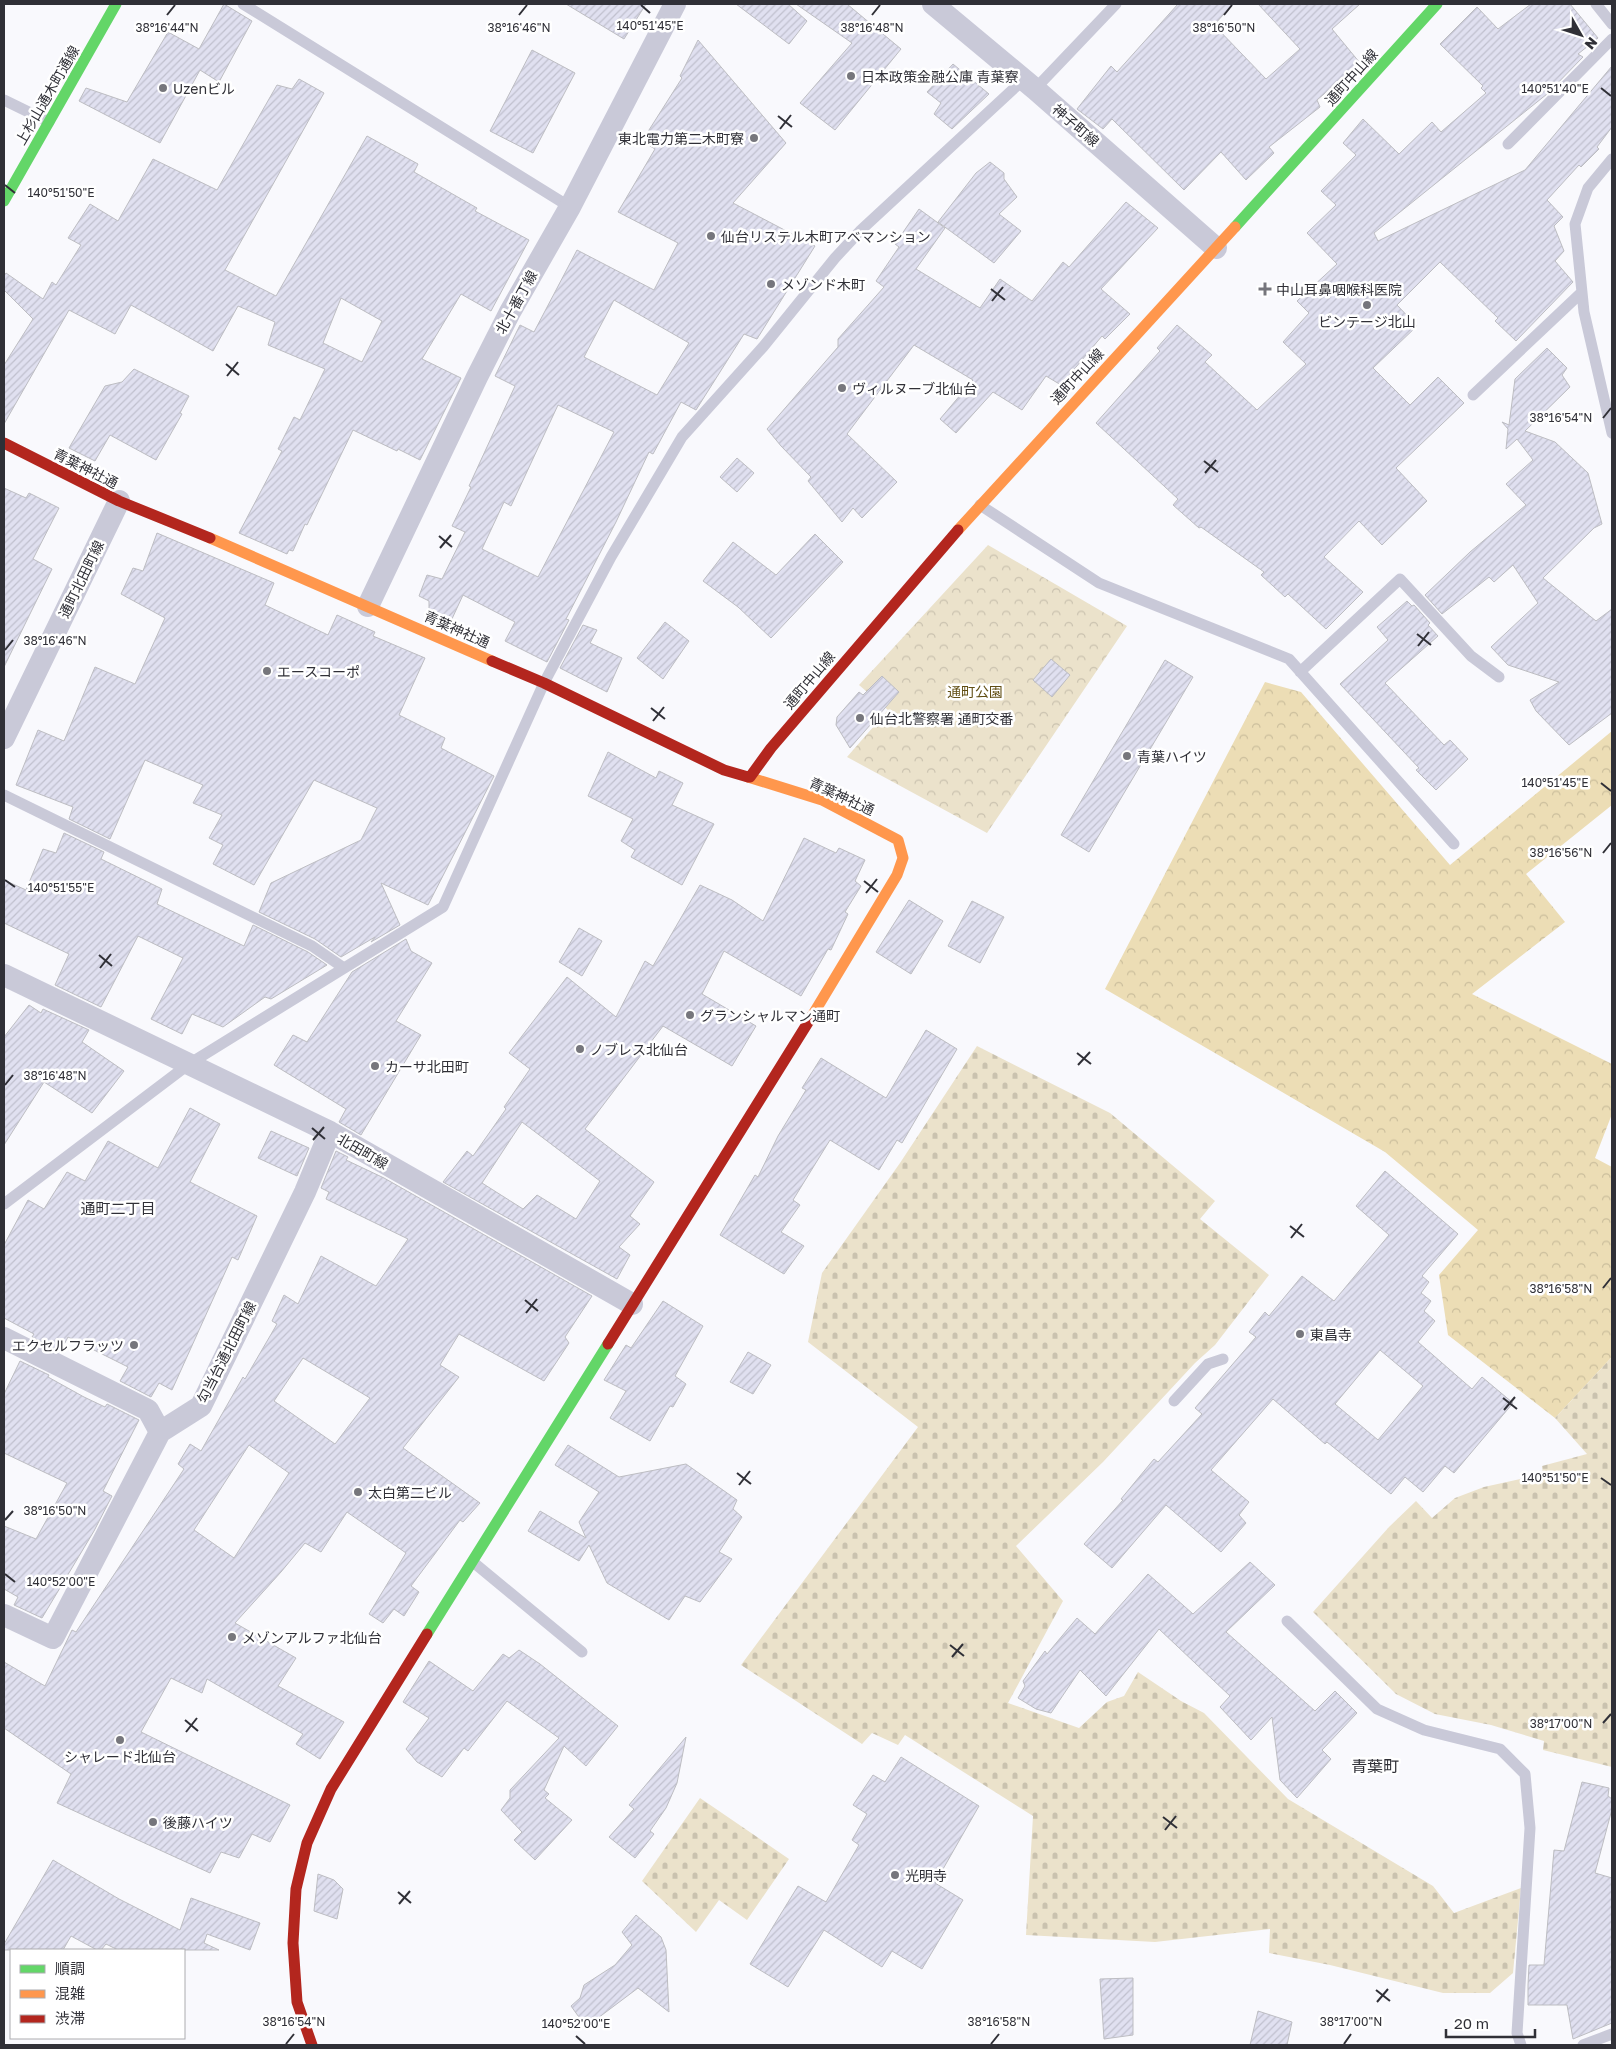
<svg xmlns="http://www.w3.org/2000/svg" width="1616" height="2049" font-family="'Golos Text','Noto Sans JP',sans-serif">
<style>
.forest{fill:url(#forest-crowns)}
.cemetery{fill:url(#cemetery-stones)}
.park{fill:url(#park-crowns)}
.building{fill:url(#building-hatch);stroke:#bdbdc2;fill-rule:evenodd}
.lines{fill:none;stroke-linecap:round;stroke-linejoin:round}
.lane{stroke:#c9c9d8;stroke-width:11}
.street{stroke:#c9c9d8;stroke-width:22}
.fast{stroke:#63d668;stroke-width:11}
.slow{stroke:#ff974d;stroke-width:11}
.jam{stroke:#b3261e;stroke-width:11}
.ticks{fill:none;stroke:#303037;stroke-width:2}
.poi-dot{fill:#76767c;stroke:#fff;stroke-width:2}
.labels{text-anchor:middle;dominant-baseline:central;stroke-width:5;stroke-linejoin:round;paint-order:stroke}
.poi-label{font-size:14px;fill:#303037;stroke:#fff;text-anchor:start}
.street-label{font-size:14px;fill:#303037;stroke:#fff}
.park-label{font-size:14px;fill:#614e13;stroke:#fff}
.neighbourhood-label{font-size:15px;fill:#303037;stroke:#fff}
.quarter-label{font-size:16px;fill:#303037;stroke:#fff}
.ticks-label{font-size:12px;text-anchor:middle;fill:#303037;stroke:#fff;stroke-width:5;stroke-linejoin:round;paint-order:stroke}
</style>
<defs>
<pattern id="forest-crowns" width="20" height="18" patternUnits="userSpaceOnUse" patternTransform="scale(1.25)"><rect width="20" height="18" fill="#ecddb5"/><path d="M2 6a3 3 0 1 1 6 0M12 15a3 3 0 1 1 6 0" fill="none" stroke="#cbbe9c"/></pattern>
<pattern id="cemetery-stones" width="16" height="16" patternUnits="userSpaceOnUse" patternTransform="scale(1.25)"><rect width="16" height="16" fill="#ebe2cb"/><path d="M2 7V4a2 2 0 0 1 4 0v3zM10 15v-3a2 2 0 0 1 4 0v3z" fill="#cac2af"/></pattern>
<pattern id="park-crowns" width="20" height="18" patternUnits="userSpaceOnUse" patternTransform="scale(1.25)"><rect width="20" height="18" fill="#ebe2cb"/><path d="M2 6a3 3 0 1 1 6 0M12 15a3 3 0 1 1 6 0" fill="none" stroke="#cac2af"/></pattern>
<pattern id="building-hatch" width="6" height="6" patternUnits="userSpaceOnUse" patternTransform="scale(1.25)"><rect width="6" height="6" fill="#e0e0f0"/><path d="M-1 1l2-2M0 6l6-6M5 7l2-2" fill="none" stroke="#c0c0ce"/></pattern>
</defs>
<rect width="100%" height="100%" fill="#f9f9fd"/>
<path class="forest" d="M1265,682L1301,692L1450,865L1612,731V805L1526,874L1565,922L1472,994L1612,1064V1114L1595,1158L1612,1167V1357L1555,1418L1448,1335L1439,1275L1478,1230L1385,1152L1105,989Z"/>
<path class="cemetery" d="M977,1046L1110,1113L1215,1201L1200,1219L1269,1275L1215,1345L1195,1363L1103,1462L1016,1546L1063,1601L1008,1703L1079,1728L1107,1702L1124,1696L1138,1672L1181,1701L1204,1713L1288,1799L1433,1886L1454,1913L1521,1888L1513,1973L1490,1993H1443L1330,1965L1269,1953L1270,1929L1155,1942L1026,1935L1033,1816L905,1735L898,1745L872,1733L862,1744L741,1665L918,1427L808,1342L822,1273L900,1163Z
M1612,1357V1767L1543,1750L1544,1741L1491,1725L1435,1714L1396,1694L1313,1612L1389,1527L1416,1501L1432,1518L1455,1498L1484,1487L1543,1474L1542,1466L1587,1454L1555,1418Z
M700,1798L789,1859L747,1920L719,1900L696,1932L642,1881Z"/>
<path class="park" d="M988,545L1127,626L987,833L847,757L888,710L859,685Z"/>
<path class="building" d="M224,4L252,21L219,82L200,70L160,143L79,101L86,88L127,102L168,32L199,49Z
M566,4H646L624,39Z
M736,4H788L807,21L789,44Z
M796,4H847L901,49L835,130L800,103L852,43Z
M1178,4H1233L1214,25L1266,79L1300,49L1258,4H1360L1332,29L1360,63L1317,100L1320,107L1269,147L1274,153L1246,180L1221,152L1184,190L1112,119L1103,129L1077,109L1111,66L1117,72Z
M1531,4H1570L1598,38L1578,54L1583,57L1547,94L1374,233L1378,241L1525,170L1612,66V127L1597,147L1599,149L1581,167L1579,165L1547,200L1563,217L1554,226L1564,251L1555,261L1573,282L1516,341L1495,321L1498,318L1440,262L1397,305L1417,326L1373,368L1410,405L1438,377L1464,403L1396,468L1427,501L1382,545L1359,521L1324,557L1363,592L1326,629L1288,594L1285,597L1261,575L1264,572L1201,527L1199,528L1173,505L1178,499L1096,423L1160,351L1157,348L1177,325L1212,355L1205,362L1257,410L1306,364L1283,342L1309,313L1297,301L1337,264L1307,233L1336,205L1321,191L1356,155L1343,143L1363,119L1399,154L1432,122L1441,132L1486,93L1481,88L1483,86L1440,44L1477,7L1498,29Z
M698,40L786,143L733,203L815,246L757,339L744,334L696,410L681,402L653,454L649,452L616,522L566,619L569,620L547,662L505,641L515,622L463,595L451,621L429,609V601L419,596L427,575L442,579L465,532L452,526L471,487L469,486L515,386L495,376L520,325L534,332L577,250L654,290L678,243L618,212L655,149L642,141L682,78L680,76ZM614,300L689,343L657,395L584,357ZM558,405L614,432L538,577L482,549L504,502L511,506Z
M532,50L575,73L533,153L490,131Z
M953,64L989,94L952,129L934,114L941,103L927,92Z
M299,79L324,93L225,270L276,296L367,136L418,164L414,172L477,208L475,211L529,240L491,311L461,294L422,359L461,378L420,460L398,449L397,451L353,430L307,525L305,524L293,551L289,550L287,554L239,533L282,451L278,449L294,417L300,420L325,369L268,345L275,322L238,306L213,351L131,305L115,334L69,310L4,424V365L33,319L4,290V276L6,273L43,299L52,282L56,285L81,245L68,238L90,204L118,221L153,159L217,190L277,85L292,89ZM341,298L382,321L362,362L323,343Z
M990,162L1004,173V179L1017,197L999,214L1021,231L994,263L938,222L976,173Z
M1126,202L1158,228L1101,289L1130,314L1105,339L1102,336L1061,385L1046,376L1022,410L993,392L956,433L940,419L973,380L914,345L847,434L897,482L862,518L853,508L842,522L808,481L811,477L781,446L767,429L838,347V339L884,287L876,281L899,247L895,244L919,209L945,228L916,269L980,308L1000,279L1032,301L1063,262L1069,267Z
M1547,348L1567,368L1562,375L1570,387L1525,431L1555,442L1588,473L1602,524L1594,528L1543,578L1596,621L1612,609V713L1569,745L1536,711L1530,700L1559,682L1508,665L1491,647L1538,603L1513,565L1494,582L1489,577L1442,614L1425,595L1470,552L1526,505L1506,484L1533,460L1517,439L1506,449L1508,429L1502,422L1509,425L1515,379Z
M134,369L189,396L180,413L182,414L156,460L110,435L95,461L69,448L105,386L122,382Z
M737,458L754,473L737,492L720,477Z
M4,488L26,498L29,493L59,508L33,559L52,569L4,667Z
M157,533L274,583L265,605L328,635L337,615L375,632L373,636L425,658L399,715L445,738L441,748L494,776L428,905L381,883L400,925L371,942L375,937L341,957L315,939L259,912L271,883L361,840L377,808L314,780L254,885L213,864L223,845L209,838L222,815L193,803L203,785L145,760L110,839L69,819L73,807L16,785L38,730L64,741L95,667L135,684L165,618L121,594L133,568L143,571Z
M815,534L843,562L771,638L738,607L703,581L733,542L776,575Z
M1407,601L1412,606L1414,605L1430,623L1428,625L1438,636L1385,683L1444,745L1450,740L1468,759L1436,790L1416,770L1419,768L1340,684L1388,640L1377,627Z
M665,622L689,641L663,679L637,658Z
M583,625L597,630L590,643L622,658L607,692L560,668Z
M1051,659L1070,675L1052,697L1033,680Z
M1165,660L1193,677L1089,852L1061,835Z
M882,676L899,692L850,748L836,725L837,717L859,692L863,695Z
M608,752L656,778L659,771L683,783L672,805L714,824L682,885L631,857L635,850L621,841L633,819L588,796Z
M64,833L104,852L101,859L162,889L157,904L244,946L253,925L308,952L327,965L271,999L265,997L223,1027L192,1014L182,1034L151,1019L183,958L138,936L101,1007L55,985L69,954L4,923V880L26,890L43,849L56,853Z
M804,838L836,853L839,848L865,860L855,881L861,886L845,912L848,914L831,950L828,949L801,996L724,951L702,994L756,1026L732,1066L663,1026L585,1129L654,1182L630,1216L640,1224L619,1247L630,1255L617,1279L443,1182L467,1151L473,1156L506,1109L504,1107L530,1069L509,1053L567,977L616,1017L645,961L653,966L700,885L732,900L763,921ZM522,1122L600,1181L576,1219L537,1195L523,1209L482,1183Z
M909,900L943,921L911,974L876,952Z
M972,901L1004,917L980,963L948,946Z
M579,928L602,941L582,976L559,962Z
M406,939L411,951L432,963L396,1021L421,1035L361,1135L339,1122L346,1109L274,1065L293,1035L307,1042L352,972Z
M29,1005L41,1013L43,1009L89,1030L82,1042L124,1071L92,1113L44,1082L4,1145V1037Z
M926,1030L957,1049L902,1143L897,1140L879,1170L830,1140L793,1200L800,1205L781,1232L804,1246L784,1274L720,1235L755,1175L758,1177L778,1136L806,1090L802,1088L821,1058L886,1098Z
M190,1108L220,1124L190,1182L257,1216L238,1260L232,1257L172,1390L159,1383L151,1397L120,1381L128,1367L68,1337L60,1352L32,1337L34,1334L4,1318V1245L28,1200L44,1209L67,1172L85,1181L108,1141L158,1168Z
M271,1131L309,1148L297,1176L258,1158Z
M336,1151L348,1157L346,1160L384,1178L592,1296L565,1337L569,1343L544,1381L459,1334L440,1365L459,1377L403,1448L480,1503L463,1522L460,1520L411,1586L419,1592L404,1616L394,1609L383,1623L369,1614L406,1553L347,1512L321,1552L305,1543L281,1572L235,1623L296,1658L278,1686L344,1722L320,1759L296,1744L303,1734L207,1679L202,1693L171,1678L141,1732L290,1805L270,1842L252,1834L239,1858L221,1852L210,1873L57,1803L71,1774L4,1728V1662L45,1686L72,1630L76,1632L184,1469L178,1464L190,1444L201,1451L243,1377L245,1379L277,1324L272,1321L284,1295L298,1304L321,1256L376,1286L408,1239L326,1199L329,1192L321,1188ZM303,1358L370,1398L335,1444L274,1401ZM249,1445L289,1473L234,1558L194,1530Z
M1385,1171L1458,1234L1422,1276L1429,1282L1421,1293L1431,1301L1424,1311L1435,1321L1418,1342L1472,1389L1482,1377L1513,1403L1454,1473L1445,1466L1423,1492L1405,1477L1391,1494L1327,1442L1325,1444L1273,1399L1211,1470L1249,1502L1239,1515L1246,1523L1221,1552L1166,1505L1112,1568L1084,1544L1123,1500L1121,1499L1154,1459L1158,1462L1202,1414L1195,1408L1256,1337L1249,1332L1265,1312L1269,1316L1302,1276L1334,1301L1389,1235L1356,1206ZM1380,1350L1423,1386L1378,1440L1335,1404Z
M663,1301L703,1326L675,1376L686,1384L673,1407L670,1406L650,1441L610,1418L626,1391L604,1380L626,1345L631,1348Z
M748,1352L771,1365L753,1394L730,1382Z
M20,1361L49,1375L48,1377L84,1397L105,1407L107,1404L139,1420L103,1491L112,1496L94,1531L42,1618L14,1605L18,1597L4,1589V1526L36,1539L67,1483L4,1453V1394Z
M568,1445L619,1477L686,1464L737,1500L733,1509L742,1517L719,1552L732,1559L700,1602L685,1596L669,1620L607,1583L589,1545L579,1561L528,1531L540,1511L586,1538L579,1522L599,1492L555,1465Z
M1250,1562L1275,1585L1226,1632L1315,1711L1335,1691L1357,1713L1322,1750L1331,1759L1297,1798L1280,1780L1272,1717L1251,1740L1220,1707L1230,1696L1159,1629L1106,1696L1080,1670L1051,1713L1036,1709L1018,1698L1025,1686L1023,1681L1045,1651L1047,1654L1077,1618L1095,1634L1148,1574L1193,1614Z
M519,1650L540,1664L618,1726L586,1766L564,1746L544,1790L549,1794L545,1798L572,1820L535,1860L514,1840L522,1832L501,1810L510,1798V1790L559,1738L507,1701L468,1751L464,1748L442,1777L417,1762L406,1749L429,1718L403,1702L429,1661L473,1691L503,1654L509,1658Z
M686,1737L677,1783L666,1808L650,1831L654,1834L635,1858L609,1837L634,1809L629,1805Z
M901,1757L979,1806L935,1883L963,1900L922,1969L892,1951L882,1967L824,1930L788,1987L750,1964L798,1886L826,1902L859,1845L852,1840L867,1814L853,1805L873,1775L885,1782Z
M1582,1782L1609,1788L1608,1796L1612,1799V1809L1595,1873L1612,1878V2023L1573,2039L1567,2005H1528V1985L1529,1965H1544L1554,1850L1564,1851Z
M53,1860L119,1899L180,1930L191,1898L260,1923L250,1950L207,1934L204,1943L219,1950H118L106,1944L101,1950H97L71,1936L63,1950H4V1944Z
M318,1874L334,1880L343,1889L337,1919L314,1911Z
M636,1915L661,1937L666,1950L669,2012L638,1988L586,2027L571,2006L580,1998L584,1985L615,1965L632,1945L622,1932Z
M1133,1978V2035L1104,2039L1100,1979Z
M1258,2011L1292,2022L1287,2045H1250Z"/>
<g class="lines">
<path class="lane" d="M243,4L570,207
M1596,4L1612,24
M1035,89L1116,4
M4,100L49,122
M1508,144L1612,39
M1612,159L1588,188L1575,224L1584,312L1612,433
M1473,395L1582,292
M980,505L1099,583L1289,659L1454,844
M1300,672L1400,579L1471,656L1499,677
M4,795L312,946L344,968
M4,1204L189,1064L443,907L544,683L611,557L682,437L763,347L835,258L861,230L1023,80
M1174,1401L1208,1364L1223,1359
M473,1562L582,1652
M1287,1621L1377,1709L1424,1730L1500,1749L1525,1774L1530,1828L1517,2033L1521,2045
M1583,2045L1612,2034"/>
<path class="street" d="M933,4L1035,89L1216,248
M368,606L477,377L510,312L570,207L675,4
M4,738L119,501
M4,975L330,1132L632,1304
M4,1338L148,1410L160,1432
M4,1615L53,1638L160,1432L201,1406L305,1192L330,1132"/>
<path class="fast" d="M4,201L116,4
M1235,227L1437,4
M427,1634L608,1344"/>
<path class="slow" d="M958,530L1235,227
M210,538L492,661
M748,777L822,800L898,840L903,858L897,875L812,1016"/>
<path class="jam" d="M4,443L119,501L210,538
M492,661L544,683L724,770L748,777
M750,777L771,748L958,530
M608,1344L812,1016
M312,2045L297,2002L293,1943L296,1889L307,1843L331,1789L427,1634"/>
</g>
<path class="ticks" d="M641,5L650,13M167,15L175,5M519,15L527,5M872,15L880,5M1224,15L1232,5M1601,88L1611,96M778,116L792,127M780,129L791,115M5,185L15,193M991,289L1005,300M992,301L1003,287M226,364L239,375M227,376L238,362M1603,418L1611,408M1204,461L1218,472M1205,473L1216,460M439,536L452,547M440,548L451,535M1417,634L1431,645M1418,646L1429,632M5,650L13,640M651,708L665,719M653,721L664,707M1601,783L1611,791M1603,853L1611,843M5,880L15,887M864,881L878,892M866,893L877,879M99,955L112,966M100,968L111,954M1077,1053L1091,1064M1078,1065L1090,1052M5,1085L13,1075M312,1128L325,1139M313,1140L324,1127M1290,1226L1304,1237M1291,1238L1302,1224M1603,1288L1611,1278M525,1300L538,1311M526,1313L537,1299M1503,1398L1517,1409M1504,1410L1515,1397M737,1473L751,1484M1601,1478L1611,1485M739,1485L750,1471M5,1520L13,1511M5,1574L15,1582M950,1645L964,1656M952,1657L963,1644M185,1720L198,1731M1603,1723L1611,1714M186,1732L197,1718M1163,1817L1177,1828M1165,1830L1176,1816M398,1892L411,1903M399,1904L410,1891M1376,1990L1390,2001M1377,2002L1388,1989M576,2036L585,2044M286,2044L294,2034M991,2044L999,2034M1344,2044L1351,2034"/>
<g class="poi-dot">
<circle cx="851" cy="76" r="5"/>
<circle cx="163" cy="88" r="5"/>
<circle cx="754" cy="138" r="5"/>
<circle cx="711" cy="236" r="5"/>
<circle cx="771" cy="284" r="5"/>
<path d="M1262.5 281.5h5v5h5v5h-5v5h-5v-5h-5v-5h5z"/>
<circle cx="1367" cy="305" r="5"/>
<circle cx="842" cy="388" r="5"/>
<circle cx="267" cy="671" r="5"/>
<circle cx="860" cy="718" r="5"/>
<circle cx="1127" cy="756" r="5"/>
<circle cx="690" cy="1015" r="5"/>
<circle cx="580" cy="1049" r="5"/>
<circle cx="375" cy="1066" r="5"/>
<circle cx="1300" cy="1334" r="5"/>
<circle cx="134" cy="1345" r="5"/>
<circle cx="358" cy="1492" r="5"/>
<circle cx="232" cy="1637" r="5"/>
<circle cx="120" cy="1740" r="5"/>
<circle cx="153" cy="1822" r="5"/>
<circle cx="895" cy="1875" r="5"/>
</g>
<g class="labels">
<g class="poi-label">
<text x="861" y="76">日本政策金融公庫 青葉寮</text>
<text x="173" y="88">Uzenビル</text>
<text x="744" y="138" text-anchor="end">東北電力第二木町寮</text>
<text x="721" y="236">仙台リステル木町アベマンション</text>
<text x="781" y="284">メゾンド木町</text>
<text x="1276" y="289">中山耳鼻咽喉科医院</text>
<text x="1367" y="321" text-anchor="middle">ビンテージ北山</text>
<text x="852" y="388">ヴィルヌーブ北仙台</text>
<text x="277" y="671">エースコーポ</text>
<text x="870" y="718">仙台北警察署 通町交番</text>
<text x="1137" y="756">青葉ハイツ</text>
<text x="700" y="1015">グランシャルマン通町</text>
<text x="590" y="1049">ノブレス北仙台</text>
<text x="385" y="1066">カーサ北田町</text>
<text x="1310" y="1334">東昌寺</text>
<text x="124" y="1345" text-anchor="end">エクセルフラッツ</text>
<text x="368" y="1492">太白第二ビル</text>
<text x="242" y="1637">メゾンアルファ北仙台</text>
<text x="120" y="1756" text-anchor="middle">シャレード北仙台</text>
<text x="163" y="1822">後藤ハイツ</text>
<text x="905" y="1875">光明寺</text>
</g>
<g class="street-label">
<text transform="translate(1351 77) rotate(-48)">通町中山線</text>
<text transform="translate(47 95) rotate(-60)">上杉山通木町通線</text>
<text transform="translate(1076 125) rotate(41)">神子町線</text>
<text transform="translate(516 302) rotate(-61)">北十番丁線</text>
<text transform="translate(1077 376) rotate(-47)">通町中山線</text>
<text transform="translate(86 468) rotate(27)">青葉神社通</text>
<text transform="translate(81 579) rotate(-64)">通町北田町線</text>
<text transform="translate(457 629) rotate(24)">青葉神社通</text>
<text transform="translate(809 680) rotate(-50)">通町中山線</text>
<text transform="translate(842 796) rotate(25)">青葉神社通</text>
<text transform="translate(363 1151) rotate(30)">北田町線</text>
<text transform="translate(226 1352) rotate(-63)">勾当台通北田町線</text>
</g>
<g class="park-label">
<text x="975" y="691">通町公園</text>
</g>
<g class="neighbourhood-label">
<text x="118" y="1208">通町二丁目</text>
</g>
<g class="quarter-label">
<text x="1375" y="1766">青葉町</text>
</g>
</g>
<g class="ticks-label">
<text x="650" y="30">140°51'45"E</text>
<text x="1224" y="32">38°16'50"N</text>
<text x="167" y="32">38°16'44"N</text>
<text x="519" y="32">38°16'46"N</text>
<text x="872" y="32">38°16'48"N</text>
<text x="1555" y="93">140°51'40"E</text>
<text x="61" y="197">140°51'50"E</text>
<text x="1561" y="422">38°16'54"N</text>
<text x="55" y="645">38°16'46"N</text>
<text x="1555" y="787">140°51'45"E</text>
<text x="1561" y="857">38°16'56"N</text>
<text x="61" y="892">140°51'55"E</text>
<text x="55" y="1080">38°16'48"N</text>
<text x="1561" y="1293">38°16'58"N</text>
<text x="1555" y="1482">140°51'50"E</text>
<text x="55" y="1515">38°16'50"N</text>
<text x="61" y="1586">140°52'00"E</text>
<text x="1561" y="1728">38°17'00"N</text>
<text x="294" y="2026">38°16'54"N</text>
<text x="999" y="2026">38°16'58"N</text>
<text x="1351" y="2026">38°17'00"N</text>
<text x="576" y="2028">140°52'00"E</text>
</g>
<rect width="1616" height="2049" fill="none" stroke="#303037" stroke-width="10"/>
<rect x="10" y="1949" width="175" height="90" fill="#ffffff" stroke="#acacaf"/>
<rect x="20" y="1965" width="25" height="8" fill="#63d668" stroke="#acacaf"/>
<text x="55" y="1974" font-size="15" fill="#303037">順調</text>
<rect x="20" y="1990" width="25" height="8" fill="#ff974d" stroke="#acacaf"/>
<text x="55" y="1999" font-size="15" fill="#303037">混雑</text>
<rect x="20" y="2015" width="25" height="8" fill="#b3261e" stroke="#acacaf"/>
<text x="55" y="2024" font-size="15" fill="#303037">渋滞</text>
<g transform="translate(1581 35) rotate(129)" stroke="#ffffff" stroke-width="4" paint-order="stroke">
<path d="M0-4L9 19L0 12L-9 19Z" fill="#303037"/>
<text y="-8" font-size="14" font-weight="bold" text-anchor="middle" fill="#303037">N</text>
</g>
<path d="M1446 2029v8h89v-8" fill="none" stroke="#303037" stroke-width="2.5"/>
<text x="1454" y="2029" font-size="15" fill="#303037" stroke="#ffffff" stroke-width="4" paint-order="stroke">20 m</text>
</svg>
